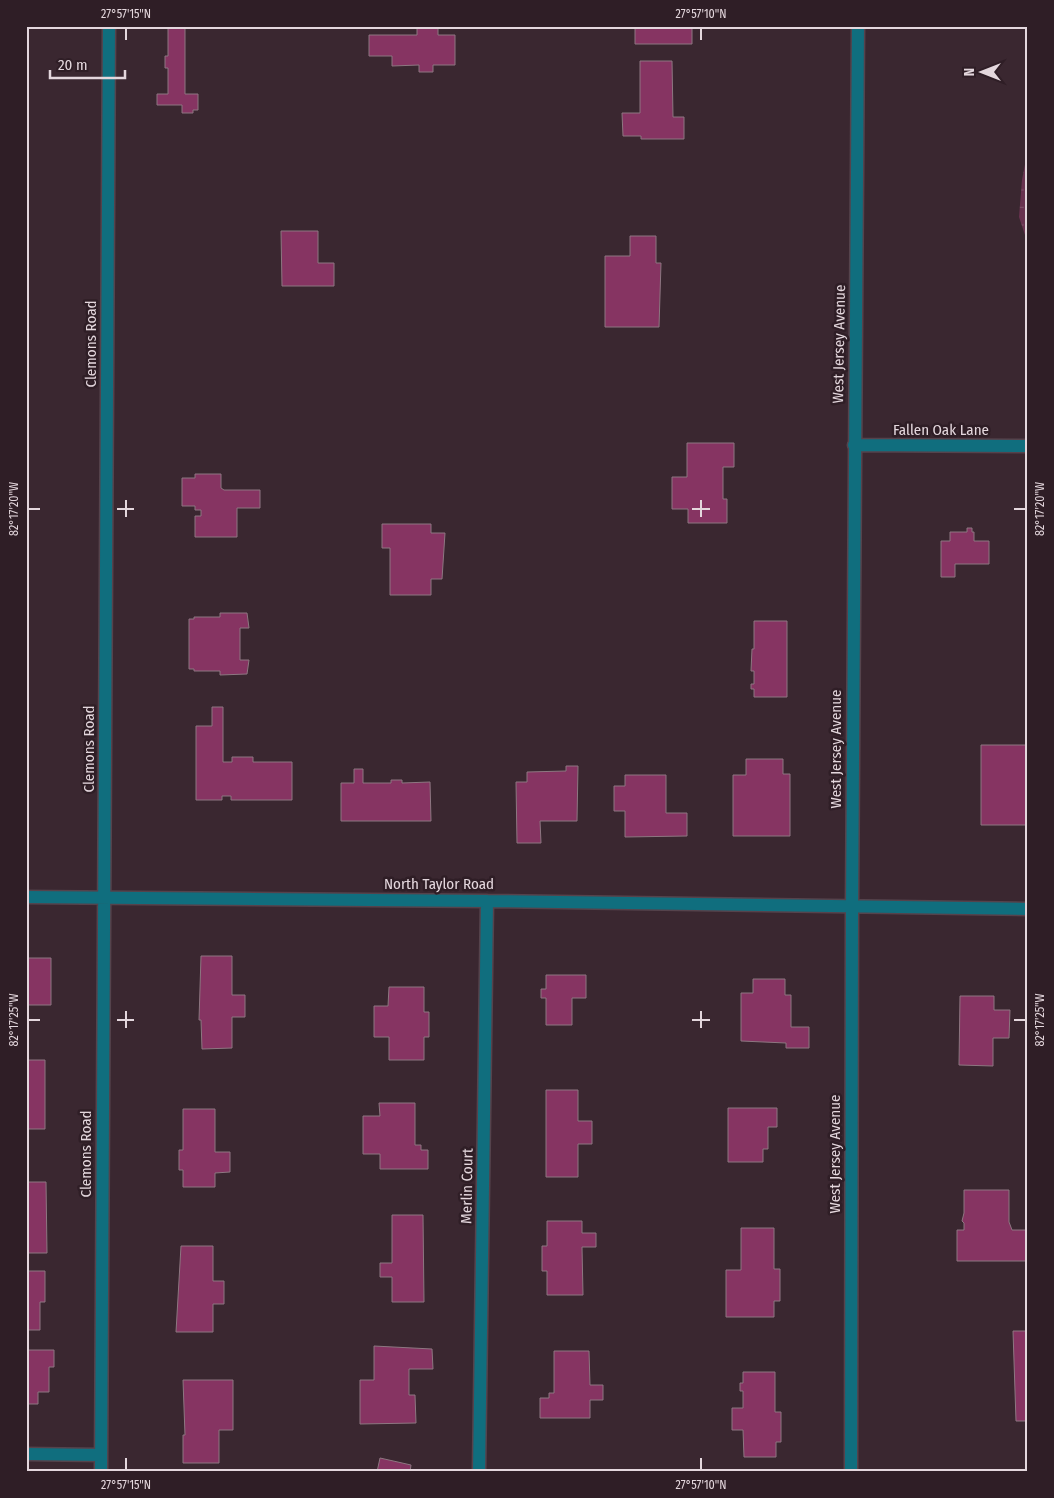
<svg xmlns="http://www.w3.org/2000/svg" width="1054" height="1498" font-family="'Fira Sans Condensed',sans-serif">
<style>
.wetland{fill:url(#wetland-marsh)}
.building{fill:#863462;stroke:#8d7781}
.lines{fill:none;stroke-linecap:round;stroke-linejoin:round}
.minor-casing{stroke:#55434c;stroke-width:15}
.minor{stroke:#106e7e;stroke-width:12}
.ticks{fill:none;stroke:#e4d7dd;stroke-width:2}
.labels{text-anchor:middle;dominant-baseline:central;stroke-width:5;stroke-linejoin:round;paint-order:stroke}
.street-label{font-size:15px;fill:#e4d7dd;stroke:#2f1e26}
.neatline{fill:none;stroke:#e4d7dd;stroke-width:2}
.ticks-label{font-size:12px;text-anchor:middle;fill:#e4d7dd}
</style>
<defs>
<pattern id="wetland-marsh" width="20" height="14" patternUnits="userSpaceOnUse" patternTransform="scale(1.25)"><rect width="20" height="14" fill="#68324f"/><path d="M1 5h8M5 5V1M11 12h8M15 12V8" fill="none" stroke="#7d4f68"/></pattern>
</defs>
<rect width="100%" height="100%" fill="#3a2730"/>
<path class="wetland" d="M1028,149V244L1019,217L1022,180Z"/>
<path class="building" d="M185,26V94H198V110H193V113H182V105H157V94H168V68H165V56H168V27Z
M417,26H438V35H455V65H433V72H419V65L392,66V56H369V35H417Z
M645,26H692V44H635V28Z
M640,61H672L673,117H684V139H641V136H623L622,113H640Z
M281,231H318V263H334V286H282Z
M630,236H656V263H661L659,327H605V256H630Z
M687,443H734V467H723V499H727V523H688V509H672V477H687Z
M195,474H221V488L224,490H260V508H237V537H195V516H201V510H195V506H182V478H195Z
M382,524H431V533H445L442,579H431V595H390V548H382Z
M967,528H972V532H974V541H989V564H955V577H941V541H950V532H967Z
M220,613H247L249,628H240V660H249L247,674L220,675V671H194V669H189V619H194V617H220Z
M754,621H787V697H754V689H751V684H754V671H751L752,649H754Z
M212,707H223V762H232V757H253V762H292V800H231V796H222V800H196V726H212Z
M981,745H1027V825H981Z
M746,759H783V774H790V836H733V775H746Z
M566,766H578L577,821H540L541,843H517L516,782H527V772L566,771Z
M354,769H363V783H391V780H402V783L430,782L431,821H341V783H354Z
M625,775H666V813H687V836L625,837V811H614V786H625Z
M201,956H232V995H245V1017H232V1048L202,1049L201,1020H199Z
M26,958H51V1005H26Z
M546,975H586V998H572V1025H546V998H541V989H546Z
M753,979H785V995H791V1027H809V1048H786V1043L741,1041V993H753Z
M389,987H424V1012H429V1037H424V1060H389V1037H374V1006H388Z
M960,996H994V1010H1010L1009,1038H993V1066L959,1065Z
M26,1060H45V1129H26Z
M546,1090H578V1121H592V1144H578V1177H546Z
M379,1103H415V1145H421V1150H428V1169H380V1154H363V1116H380Z
M728,1108H777V1127H768V1149H763V1162H728Z
M183,1109H215V1152H230V1172L215,1173V1187H183V1170H179V1150H183Z
M26,1182H46L47,1253H26Z
M964,1190H1009V1222L1012,1230H1028V1261H957V1230H964V1223L962,1221L964,1213Z
M392,1215H423L424,1302H392V1277H380V1263H392Z
M547,1221H582V1233H596V1247H582L583,1295H547V1271H542V1246H547Z
M741,1228H774V1269H780V1301H774V1317H726V1270H741Z
M181,1246H213V1281H224V1304H213V1332H176Z
M26,1271H45V1302H40V1330H26Z
M1013,1331H1028V1421H1016Z
M374,1346L432,1349L433,1369H409V1395H415L416,1423L360,1424V1380H374Z
M26,1350H54V1367H49V1392H38V1404H26Z
M554,1351H589L590,1385H603V1400H590V1418H540V1398H549V1393H554Z
M743,1372H775V1412H781V1442H776V1457H744L743,1430H732V1408H743V1391H740V1383H743Z
M183,1380H233V1430H219V1463H183V1435H185Z
M380,1458L411,1465L410,1472H377Z"/>
<g class="lines">
<g class="minor-casing">
<path id="minor" d="M854,445L1028,446
M26,897L487,901L1028,909
M26,1454L101,1455
M101,1472L109,26
M479,1472L487,901
M851,1472L852,908L858,26"/>
</g>
<use href="#minor" class="minor"/>
</g>
<path class="ticks" d="M126,28V40M701,28V40M126,500V517M701,500V517M28,509H40M117,509H134M692,509H710M1014,509H1026M126,1011V1028M701,1011V1028M28,1020H40M117,1020H134M692,1020H710M1014,1020H1026M126,1458V1470M701,1458V1470"/>
<g class="labels">
<g class="street-label">
<text transform="translate(91 344) rotate(-90)">Clemons Road</text>
<text transform="translate(839 344) rotate(-89)">West Jersey Avenue</text>
<text x="941" y="430">Fallen Oak Lane</text>
<text transform="translate(89 749) rotate(-90)">Clemons Road</text>
<text transform="translate(836 749) rotate(-90)">West Jersey Avenue</text>
<text x="439" y="884">North Taylor Road</text>
<text transform="translate(86 1154) rotate(-90)">Clemons Road</text>
<text transform="translate(835 1154) rotate(-90)">West Jersey Avenue</text>
<text transform="translate(467 1186) rotate(-89)">Merlin Court</text>
</g>
</g>
<rect width="1054" height="1498" fill="none" stroke="#2f1e26" stroke-width="55"/>
<g transform="translate(982 72) rotate(270)" stroke="#2f1e26" stroke-width="4" paint-order="stroke">
<path d="M0-4L9 19L0 12L-9 19Z" fill="#e4d7dd"/>
<text y="-8" font-size="14" font-weight="bold" text-anchor="middle" fill="#e4d7dd">N</text>
</g>
<path d="M50 70v8h75v-8" fill="none" stroke="#e4d7dd" stroke-width="2.5"/>
<text x="58" y="70" font-size="15" fill="#e4d7dd" stroke="#2f1e26" stroke-width="4" paint-order="stroke">20 m</text>
<rect x="28" y="28" width="998" height="1442" class="neatline"/>
<g class="ticks-label">
<text x="126" y="18">27°57'15"N</text>
<text x="701" y="18">27°57'10"N</text>
<text transform="translate(1040 509) rotate(-90)" y="4">82°17'20"W</text>
<text transform="translate(14 509) rotate(-90)" y="4">82°17'20"W</text>
<text transform="translate(1040 1020) rotate(-90)" y="4">82°17'25"W</text>
<text transform="translate(14 1020) rotate(-90)" y="4">82°17'25"W</text>
<text x="126" y="1489">27°57'15"N</text>
<text x="701" y="1489">27°57'10"N</text>
</g>
</svg>
